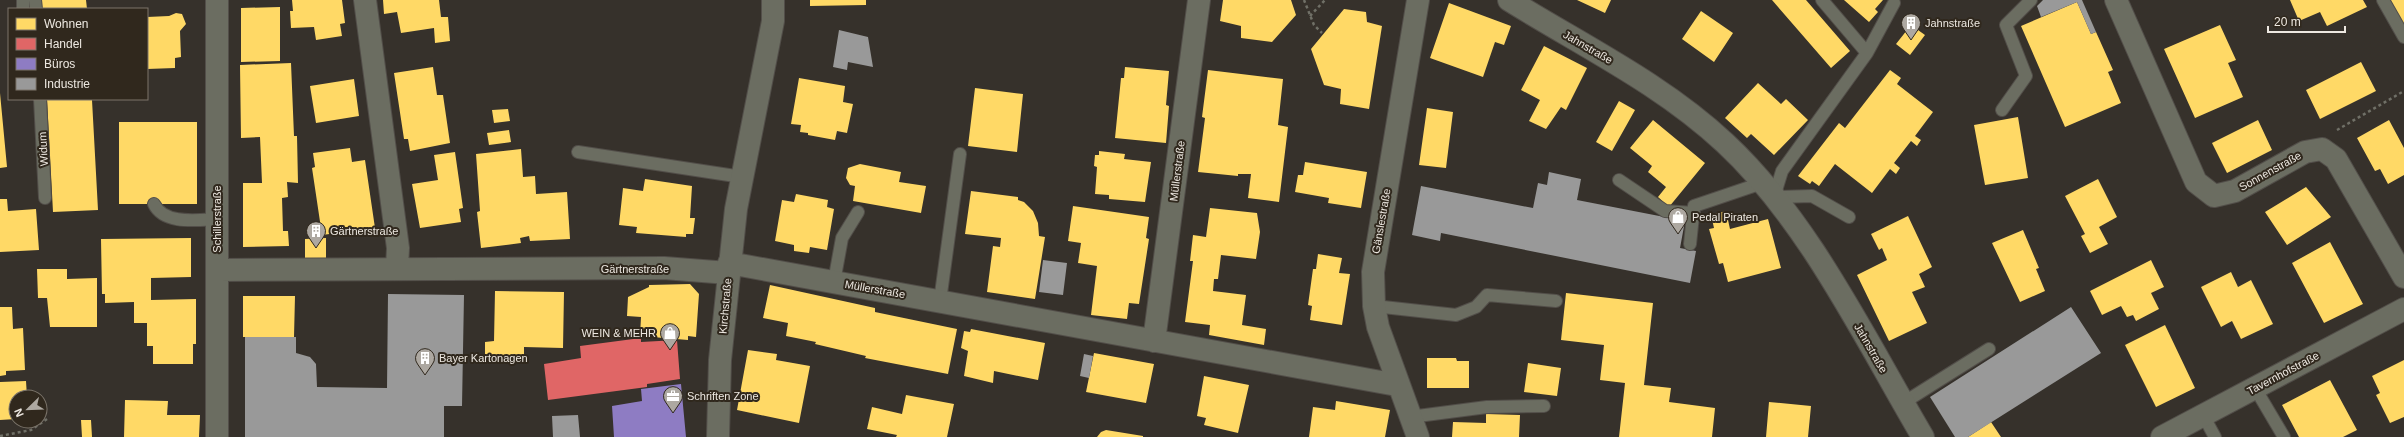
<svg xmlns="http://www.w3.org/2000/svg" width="2404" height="437" font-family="Helvetica,sans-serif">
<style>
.homes{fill:#ffd966}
.shops{fill:#e06666}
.offices{fill:#8e7cc3}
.industry{fill:#999}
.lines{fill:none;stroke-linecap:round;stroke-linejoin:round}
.lane-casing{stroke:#524e49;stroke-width:14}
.street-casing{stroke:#524e49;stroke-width:24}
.path{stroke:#707067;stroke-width:2.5;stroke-dasharray:3 3;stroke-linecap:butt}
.lane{stroke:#6b6d61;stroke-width:12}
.street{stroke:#6b6d61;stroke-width:22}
.labels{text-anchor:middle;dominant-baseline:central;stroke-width:4;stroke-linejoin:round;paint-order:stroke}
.poi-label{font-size:11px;fill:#ede8e1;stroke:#30281d;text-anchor:start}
.street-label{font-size:11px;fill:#ede8e1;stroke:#30281d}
</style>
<rect width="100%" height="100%" fill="#36312b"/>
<path class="homes" d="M39,0H86L87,9H40Z
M292,0H342L345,23L340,24L342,36L316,40L314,27L291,28L290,11H293Z
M383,0H439L441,17H448L450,41L435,43L434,28L401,33L397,12L384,14Z
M810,0H866V5L810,6Z
M1223,0H1291L1296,15L1272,42L1241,38V26L1220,21Z
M1577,0H1611L1605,13Z
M1772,0H1806L1850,51L1831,68Z
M1844,0H1883L1875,9L1878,12L1869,22Z
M2290,0H2363L2367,7L2327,26L2320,12L2299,21Z
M2387,0H2404V29Z
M2077,2L2091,34L2096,32L2113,70L2108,72L2121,103L2065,127L2021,26Z
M1449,3L1511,26L1504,45L1495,42L1483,77L1430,58Z
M280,7V61L241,62V8Z
M1344,9L1366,12L1367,22L1382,26L1369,109L1340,104L1341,89L1324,85L1311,49Z
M1701,11L1733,33L1714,62L1682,39Z
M176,13L182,14L186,24L180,31L181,57L175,58V68L147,69V17L169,16Z
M1911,25L1925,35L1910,55L1896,44Z
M2220,25L2236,60L2228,63L2243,97L2195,118L2164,49Z
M1544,46L1587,68L1566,110L1561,107L1546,129L1529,121L1540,100L1521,90Z
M2361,62L2376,91L2320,119L2306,90Z
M291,63L294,136H297L298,183L287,182L288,197L282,198L283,231H288L289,246L243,247V183H262L260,137L241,138L240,65Z
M433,67L437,95H443L450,143L410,151L408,139H404L394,73Z
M1125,67L1169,71L1166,105L1169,106L1166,143L1115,138L1121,78H1124Z
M1208,70L1283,79L1278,125L1288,127L1279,202L1248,198L1251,174H1238V176L1198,172L1205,118L1202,117Z
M1890,70L1901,78L1897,84L1933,112L1915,136L1921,140L1917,146L1911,141L1894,163L1900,168L1896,174L1890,169L1872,193L1835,164L1819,186L1812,181L1810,184L1798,176L1839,123L1845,128Z
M799,78L845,86L843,102L853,104L847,133L837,131L835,140L808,135V133L800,132L801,125L791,124Z
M354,79L359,116L316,123L310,86Z
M1758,83L1781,104L1786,99L1808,120L1774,155L1751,134L1747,138L1725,118Z
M975,88L1023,94L1017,152L968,146Z
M0,93L7,167L0,168Z
M47,99H96L92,100L98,210L53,212Z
M1619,101L1635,110L1612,151L1596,142Z
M1427,108L1453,112L1446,168L1419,165Z
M508,109L510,121L494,123L492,110Z
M2018,117L2028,178L1985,185L1974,125Z
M1653,120L1705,163L1669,207L1658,197L1666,187L1648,172L1652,166L1630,148Z
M2258,120L2272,150L2227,173L2212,143Z
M2389,120L2404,148V175L2388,184L2380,169L2375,171L2357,138Z
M119,122H197V204H119Z
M509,130L511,142L489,145L487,133Z
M350,148L352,162L365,160L375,228L322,235L312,168L315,167L313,153Z
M521,149L523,177L535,176L536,194L567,192L570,239L530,241L529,236L520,238L521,243L481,248L477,212L480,211L476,154Z
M1099,151L1125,154L1124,159L1151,162L1145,202L1109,199V195L1095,194L1097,167L1094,166L1095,155H1099Z
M455,152L463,208L459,209L461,222L420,228L412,184L438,180L434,155Z
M1305,162L1367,172L1361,208L1328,203L1329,198L1295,192L1298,175H1303Z
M860,164L901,172L899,182L926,186L921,213L853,201L855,186L850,185L846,178L848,168Z
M645,179L692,186L690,218H695L693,234H686V237L636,233L637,227L619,225L623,188L643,191Z
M2098,179L2117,217L2099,227L2108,244L2090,253L2081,236L2085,234L2065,196Z
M2306,187L2331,217L2287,245L2265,212Z
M971,191L1018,197V200L1024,202L1033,211L1038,223L1039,236L1045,237L1035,299L987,292L993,246L1000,247L1001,238L965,234Z
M796,194L828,200L827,207L834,209L827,250L810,247L809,253L794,251V245L775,241L782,200L794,202Z
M0,199H7L8,211L36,209L39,250L0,252Z
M1073,206L1149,217L1146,238L1149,239L1139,304L1129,303L1127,319L1091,315L1097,266L1078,263L1081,243L1068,241Z
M1210,208L1257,213L1260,232L1256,259L1221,255L1218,279H1214L1213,291L1246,295L1242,325L1266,329L1264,345L1209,335L1210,325L1185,322L1193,261H1190L1193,235L1206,237Z
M1726,211L1730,229L1768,219L1781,268L1728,282L1723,263L1719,264L1709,229L1714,228L1711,215Z
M1908,216L1932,267L1919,274L1925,287L1912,292L1927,323L1889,341L1857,275L1887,260L1882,248L1879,250L1871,234Z
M2023,230L2039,268L2036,269L2045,291L2020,302L1992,243Z
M191,238V277L151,278V300L196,299V344H193V364H153V346H147V323H134V302L105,303V294H102L101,239Z
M326,238V258H305V239Z
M2330,242L2363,304L2324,323L2292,263Z
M1318,254L1342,258L1339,273L1350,274L1342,325L1310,320L1312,306L1308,305L1313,269H1316Z
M2151,260L2164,287L2151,293L2159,309L2136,321L2133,315L2127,317L2121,306L2102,315L2090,291Z
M37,269H67V279L97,278V327H50L47,298H38Z
M2231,272L2238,287L2251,280L2273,324L2241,339L2232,321L2221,327L2201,287Z
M690,284L699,294L696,337L688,336V340L640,336L641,317L627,316L628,297L649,287V285Z
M770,285L875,308V312L957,329L948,374L865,358L866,356L815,344L816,342L786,336L788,323L763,318Z
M495,291L564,292L563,348L524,347V360L485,361V342L494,341Z
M1566,293L1653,303L1644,385L1671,388L1669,402L1715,408L1712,437H1619L1625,383L1600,380L1604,345L1561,340Z
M243,296H295L294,337H243Z
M0,307H12L13,329L23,328L25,370L6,371V375L0,376Z
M2165,325L2195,388L2156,407L2125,345Z
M971,329L1045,343L1038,380L994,371L993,383L964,376L968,351L961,348L964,331L970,332Z
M748,350L777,354L776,360L810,366L799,423L737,410Z
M1094,353L1154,364L1146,403L1086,392Z
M1427,358H1456L1457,361H1469V388H1427Z
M2404,360V417L2390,423L2376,395L2380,393L2372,376Z
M1528,363L1561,368L1557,396L1524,392Z
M1204,376L1249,385L1238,433L1204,425L1206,418L1197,416Z
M2330,380L2357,430L2343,437H2299L2282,405Z
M26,381L27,397H16V419L0,420V382Z
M906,395L954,404L947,437H896L897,435L867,429L872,407L902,414Z
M125,400L168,401L167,415H200L199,437H124Z
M1336,401L1390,410L1385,437H1309L1313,407L1335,410Z
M1769,402L1811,406L1808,437H1766Z
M1486,414L1520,415L1519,437H1452L1453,422L1486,423Z
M81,420H91L92,437H82Z
M1991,422L2001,437H1968Z
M1106,430L1143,436V437H1097L1101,432Z"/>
<path class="shops" d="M641,338V342L677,340L680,379L647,384V387L548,400L544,364L581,358L580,346Z"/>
<path class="offices" d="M681,384L686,437H614L612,406L642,401L641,389Z"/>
<path class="industry" d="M2043,0H2082L2096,32L2091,34L2077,2L2041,17L2037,6Z
M839,30L868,37L873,67L848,62L847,70L833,67Z
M1549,172L1581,179L1577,200L1685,221L1680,248L1696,251L1690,283L1441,233L1440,241L1412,235L1421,186L1533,208L1538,183L1547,185Z
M1043,260L1067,263L1063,295L1039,292Z
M388,294L464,295L462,406H444V437H245V337H296V353L310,357L316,364L317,387L387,388Z
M2071,307L2101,353L1968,437H1955L1930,397Z
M1084,354L1093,356L1089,378L1080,376Z
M578,415L580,437H553L552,416Z"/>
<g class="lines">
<g class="lane-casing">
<path id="lane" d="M23,0V9
M35,0L36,9
M1822,0L1867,53L1782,171L1774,197L1812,196L1849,217
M2383,0L2404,37
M1867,53L1894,3
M40,99L45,198
M2002,110L2026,76L2006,25L2031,0
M578,152L742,177
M1619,180L1665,211L1694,213
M154,204C164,225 197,220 217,219
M1690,244L1694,206L1762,183
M834,282L842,238L858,212
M940,301L960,154
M1374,306L1456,315L1476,307L1487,295L1556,301
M2255,388L2284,437
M1903,403L1989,349
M2203,415L2215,437
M1410,417L1487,407L1544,406"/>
</g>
<g class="street-casing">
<path id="street" d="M365,0L398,248L397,268
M1509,0C1583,46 1662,84 1725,143C1809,221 1865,339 1923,437
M2116,0L2196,182L2214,196L2235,191L2305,152L2322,149L2336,159L2404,277
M729,263L1397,385
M217,270L664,268L728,273
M1154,341L1199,0
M217,437V0
M718,437L720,360L736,209L773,21V0
M1418,437L1378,327L1374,306L1373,272L1418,0
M2162,437L2404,309"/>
</g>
<path class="path" d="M1304,0L1314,25L1322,33
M1310,16L1325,0
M2337,130L2404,91
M0,436L31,430L47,419"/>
<use href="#lane" class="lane"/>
<use href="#street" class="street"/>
</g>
<defs>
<g id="building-pin" transform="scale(1)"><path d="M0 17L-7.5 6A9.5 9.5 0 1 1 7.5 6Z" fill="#ada8a1" stroke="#30281d"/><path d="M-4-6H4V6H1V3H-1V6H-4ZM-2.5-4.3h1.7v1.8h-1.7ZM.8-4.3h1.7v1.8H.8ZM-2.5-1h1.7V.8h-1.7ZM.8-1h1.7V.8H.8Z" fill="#fff"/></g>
<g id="shop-pin" transform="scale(1)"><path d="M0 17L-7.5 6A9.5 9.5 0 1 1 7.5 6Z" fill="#ada8a1" stroke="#30281d"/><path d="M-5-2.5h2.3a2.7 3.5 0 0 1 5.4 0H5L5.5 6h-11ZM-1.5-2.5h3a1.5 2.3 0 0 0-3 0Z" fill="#fff"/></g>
<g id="office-pin" transform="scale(1)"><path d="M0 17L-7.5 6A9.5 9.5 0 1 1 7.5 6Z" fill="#ada8a1" stroke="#30281d"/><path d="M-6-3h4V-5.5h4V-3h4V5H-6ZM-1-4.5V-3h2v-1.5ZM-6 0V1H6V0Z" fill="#fff"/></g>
</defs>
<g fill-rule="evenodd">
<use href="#building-pin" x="1911" y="23"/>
<use href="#shop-pin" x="1678" y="217"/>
<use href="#building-pin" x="316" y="231"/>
<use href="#shop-pin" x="670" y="333"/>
<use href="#building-pin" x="425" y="358"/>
<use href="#office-pin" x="673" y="396"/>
</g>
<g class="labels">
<g class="poi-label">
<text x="1925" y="23">Jahnstraße</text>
<text x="1692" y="217">Pedal Piraten</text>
<text x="330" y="231">Gärtnerstraße</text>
<text x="656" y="333" text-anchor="end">WEIN &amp; MEHR</text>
<text x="439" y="358">Bayer Kartonagen</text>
<text x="687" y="396">Schriften Zone</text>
</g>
<g class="street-label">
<text transform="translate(1588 47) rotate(30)">Jahnstraße</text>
<text transform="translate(43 149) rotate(-93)">Widum</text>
<text transform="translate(1177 171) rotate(-83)">Müllerstraße</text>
<text transform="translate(2270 171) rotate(-29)">Sonnenstraße</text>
<text transform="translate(217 219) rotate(-90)">Schillerstraße</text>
<text transform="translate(1381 221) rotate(-80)">Gänslestraße</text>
<text x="635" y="269">Gärtnerstraße</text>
<text transform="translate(875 289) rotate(10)">Müllerstraße</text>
<text transform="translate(725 306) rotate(-85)">Kirchstraße</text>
<text transform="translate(1871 348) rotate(60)">Jahnstraße</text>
<text transform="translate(2283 373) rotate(-28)">Tavernhofstraße</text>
</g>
</g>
<rect x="8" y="8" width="140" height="92" fill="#30281d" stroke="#7c756b"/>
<rect x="16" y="18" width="20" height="12" fill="#ffd966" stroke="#7c756b"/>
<text x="44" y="28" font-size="12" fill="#ede8e1">Wohnen</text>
<rect x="16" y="38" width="20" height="12" fill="#e06666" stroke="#7c756b"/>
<text x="44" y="48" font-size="12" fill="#ede8e1">Handel</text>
<rect x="16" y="58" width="20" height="12" fill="#8e7cc3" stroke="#7c756b"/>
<text x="44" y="68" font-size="12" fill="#ede8e1">Büros</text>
<rect x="16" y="78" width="20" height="12" fill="#999999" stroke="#7c756b"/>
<text x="44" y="88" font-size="12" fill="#ede8e1">Industrie</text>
<g transform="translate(28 409) rotate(247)"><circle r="19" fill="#30281d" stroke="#7c756b"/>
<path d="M0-3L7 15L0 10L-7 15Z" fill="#ada8a1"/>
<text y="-6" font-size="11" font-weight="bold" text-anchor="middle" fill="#ede8e1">N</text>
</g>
<path d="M2268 26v6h77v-6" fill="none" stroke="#ede8e1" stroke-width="2"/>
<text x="2274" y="26" font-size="12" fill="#ede8e1" stroke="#30281d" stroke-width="3" paint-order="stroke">20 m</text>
</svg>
